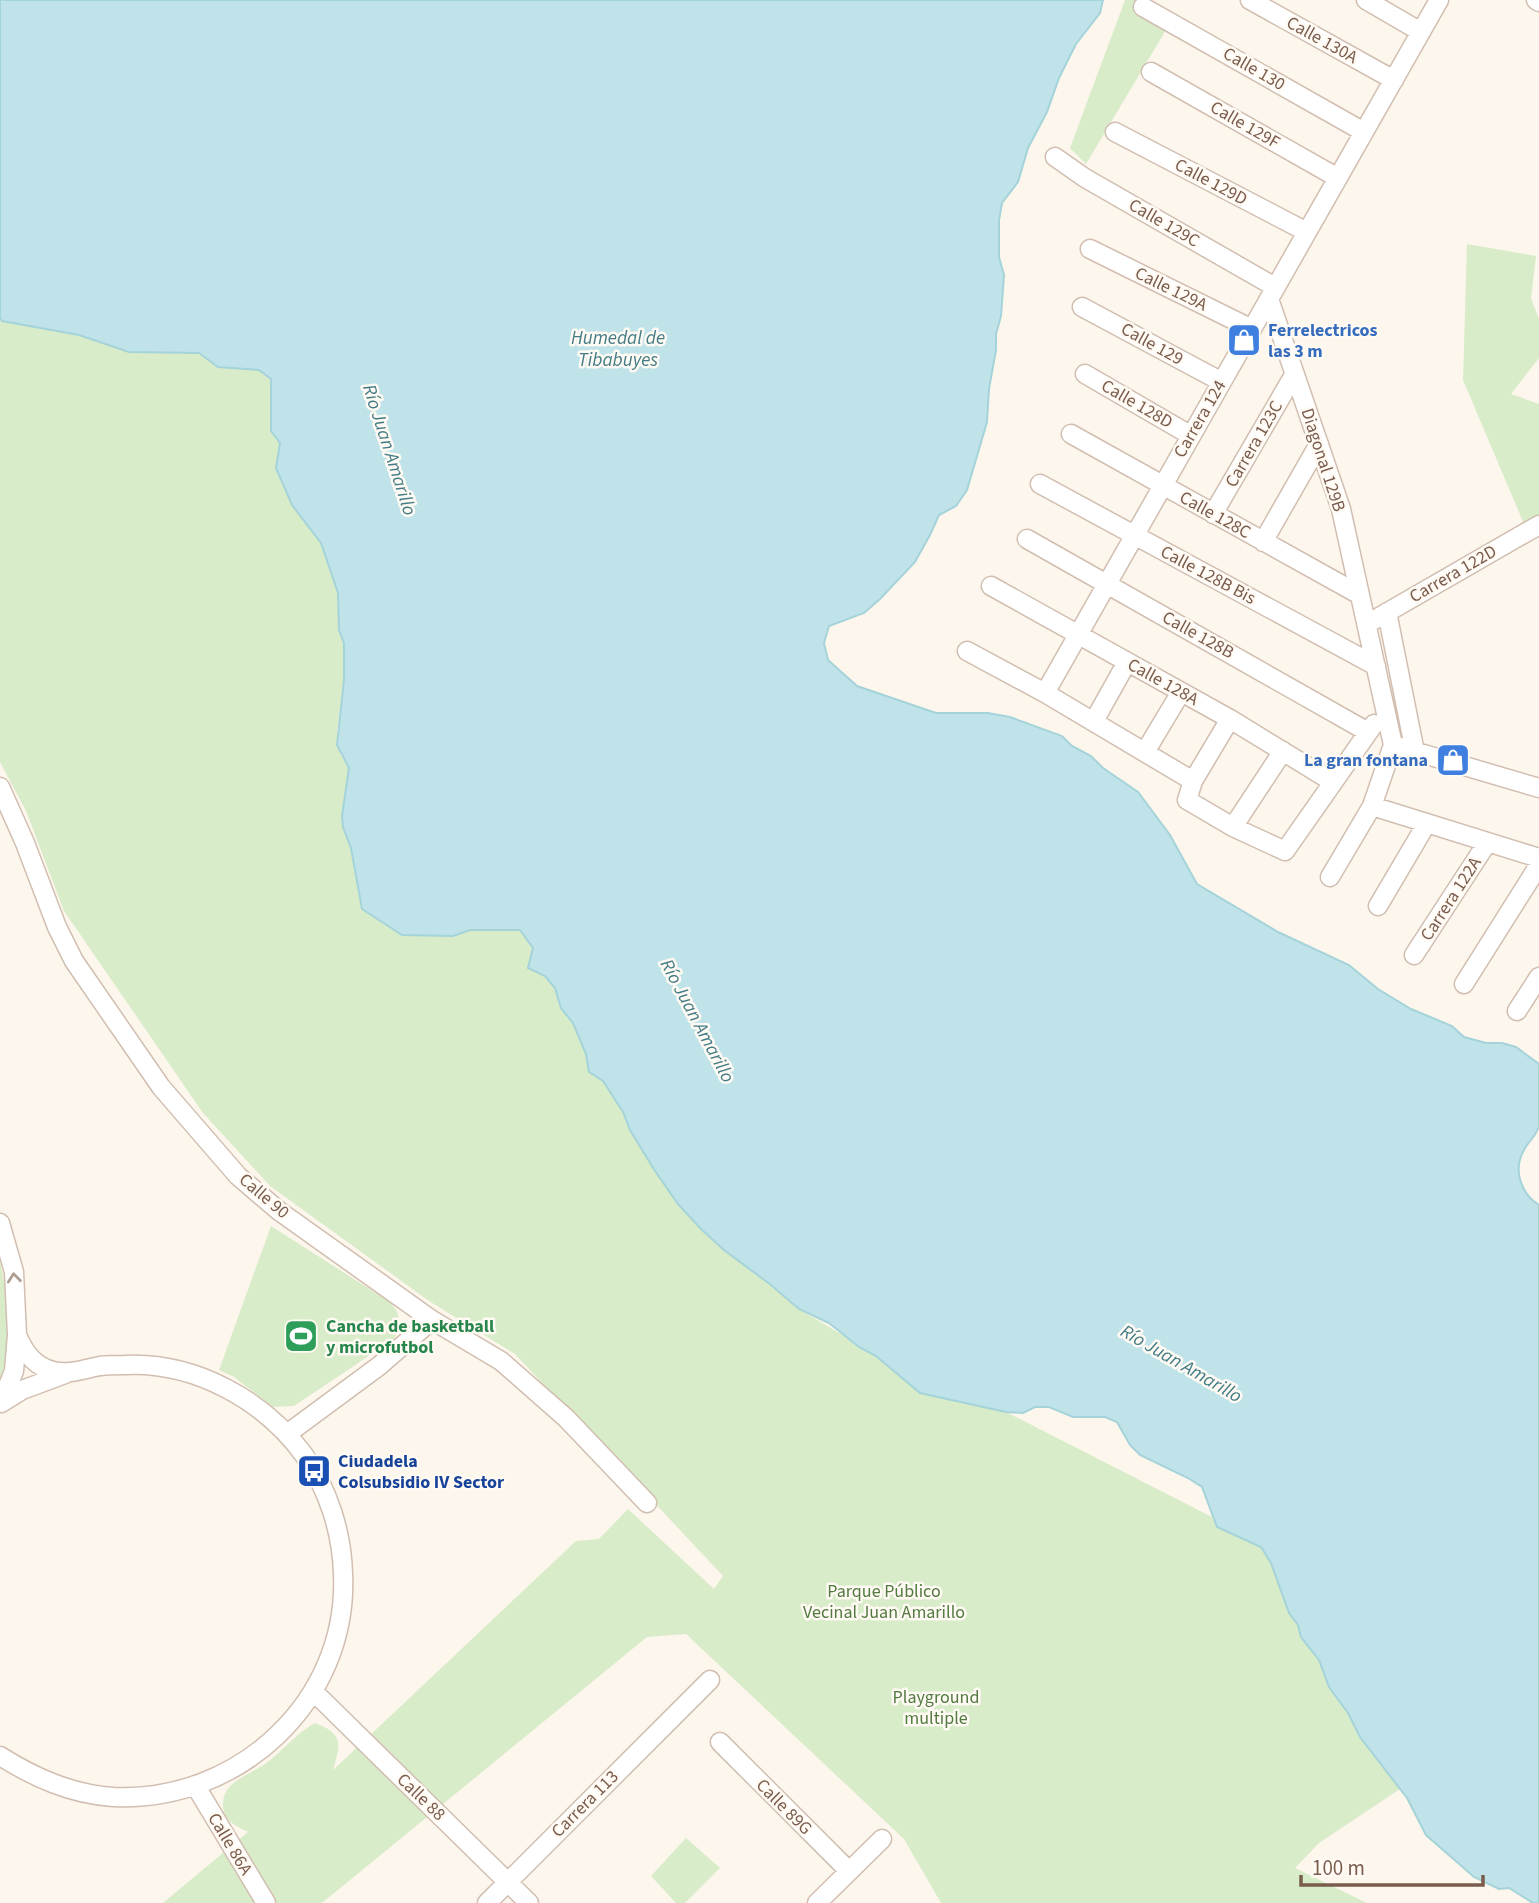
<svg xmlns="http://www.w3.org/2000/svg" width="1539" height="1903" font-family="'Source Sans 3',sans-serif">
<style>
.green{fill:#d8ecc9}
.water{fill:#bfe3e8;stroke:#a5d3da;stroke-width:2}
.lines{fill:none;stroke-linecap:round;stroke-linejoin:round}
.minor-casing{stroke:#d1beb0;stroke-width:21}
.minor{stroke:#fff;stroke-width:18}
.oneway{stroke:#af9d94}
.labels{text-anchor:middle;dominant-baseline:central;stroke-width:5;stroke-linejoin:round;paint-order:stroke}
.street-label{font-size:18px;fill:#7a5c4d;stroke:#fffaf3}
.shop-label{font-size:18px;font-weight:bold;fill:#366cbe;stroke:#fffaf3;text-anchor:start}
.leisure-label{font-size:18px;font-weight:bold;fill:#27864d;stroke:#fffaf3;text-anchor:start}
.transit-label{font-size:18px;font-weight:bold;fill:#164399;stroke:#fffaf3;text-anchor:start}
.park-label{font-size:18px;fill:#537a41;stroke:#fffaf3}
.water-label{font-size:19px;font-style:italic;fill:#437c86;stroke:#fffaf3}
</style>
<rect width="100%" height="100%" fill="#fdf6ec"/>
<path class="green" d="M1125,0H1140L1135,13L1166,30L1086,164L1070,148Z
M1467,244L1536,256L1531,298L1539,319V358L1511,394L1539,404V515L1524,524L1463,380Z
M0,318L2,321L79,335L129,352L199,353L218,367L259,370L271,379V431L280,443L276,468L299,514L321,543L338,593L339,630L344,643V680L337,731L340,754L349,768L342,816L343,827L351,848L359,895L371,916L402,935L453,936L470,930H520L533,948L545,976L555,988L561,1008L573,1023L586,1054L589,1072L603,1080L623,1112L630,1130L655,1171L689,1217L724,1250L771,1285L799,1309L876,1355L920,1393L1006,1412L1212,1517L1217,1527L1261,1547L1271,1563L1289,1613L1298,1625L1301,1637L1319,1660L1329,1687L1348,1713L1360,1737L1400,1789L1319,1843L1295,1868L1367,1903H941L904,1839L686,1634L647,1637L322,1903H163L248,1832C234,1824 222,1821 223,1802C225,1779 254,1774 269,1761C285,1748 297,1733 315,1723C345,1734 340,1746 333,1770L576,1541L599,1539L628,1509L714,1589L723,1576L515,1354L429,1301L270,1186L203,1113L64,911L26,811L0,762Z
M271,1226L390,1302C401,1314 402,1325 394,1339L294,1406L273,1407L234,1377L219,1370Z
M0,1261C9,1304 14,1338 0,1381Z
M686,1838L720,1868L685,1903H676L651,1876Z"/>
<path class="water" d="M0,0H1103L1100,13L1076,44L1059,78L1047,112L1028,148L1018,182L1002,203L999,220V257L1004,275L1001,316L996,334V350L989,389L987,422L967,490L956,506L939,515L930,535L915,562L880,599L864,613L829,626L824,643L828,660L857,686L936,713H988L1010,717L1062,736L1072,746L1091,756L1103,768L1138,792L1170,835L1197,884L1278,932L1349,965L1378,989L1411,1009L1452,1026L1464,1037L1486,1043H1502L1516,1047L1539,1064V1126C1536,1137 1529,1140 1524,1150C1513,1169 1520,1193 1539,1205V1903H1533L1509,1888L1499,1889L1474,1877L1426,1835L1407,1798L1360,1737L1348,1713L1329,1687L1319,1660L1301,1637L1298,1625L1289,1613L1271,1563L1261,1547L1217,1527L1202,1487L1188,1478L1140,1455L1130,1445L1117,1422L1105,1417H1073L1049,1407H1035L1023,1413L1006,1412L920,1393L876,1356L859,1347L829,1323L799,1309L771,1285L724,1250L701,1229L678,1204L655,1171L630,1130L623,1112L603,1081L589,1072L586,1054L573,1023L561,1008L555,988L545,976L528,968L533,948L520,930H470L453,936L402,935L362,909L351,848L343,827L342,816L349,768L337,745L344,680V643L339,630L338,593L321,543L292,505L276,468L280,443L271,431V379L259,370L218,367L199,353L129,352L79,335L2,321L0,318Z"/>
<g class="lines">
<g class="minor-casing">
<path id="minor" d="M1250,0L1394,80
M1366,0L1421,32
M1536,0L1539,2
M1143,7L1364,132
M1151,72L1338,178
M1115,132L1307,232
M1055,157L1085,178L1275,287
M1090,249L1252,329
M1269,299L1341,509L1393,745L1372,806L1330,877
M1082,307L1222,382
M1085,374L1190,435
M1071,434L1360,595
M1040,484L1376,666
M1213,514L1294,375
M1027,539L1368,732
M1263,542L1319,444
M991,586L1230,719L1333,782
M1387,612L1415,752
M1367,624L1539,525
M967,651L1045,693L1193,781
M1045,693L1439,0
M1230,719L1193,781L1187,800L1233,827L1285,851L1374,724
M1094,721L1127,662
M1393,745L1539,788
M1145,752L1181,692
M0,787L25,843L57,927L74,961L161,1087L238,1176L279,1211L432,1320L501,1361L566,1418L647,1503
M1372,806L1539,858
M1233,827L1283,751
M1378,906L1427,823
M1414,955L1487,843
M1464,984L1539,865
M1517,1011L1539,977
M0,1223L14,1272L17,1335L14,1371L1,1403
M1,1403L22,1390L65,1374
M287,1434L379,1366L432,1320
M314,1692L529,1903
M720,1742L849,1871
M0,1756C35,1778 71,1794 113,1797C238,1803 349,1701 343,1574C342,1532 328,1489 304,1455C264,1400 195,1362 126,1365C118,1365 108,1365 100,1366C84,1369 69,1375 53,1371C34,1366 24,1352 17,1335
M195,1785L266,1903
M487,1903L710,1680
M817,1903L882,1839"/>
</g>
<use href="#minor" class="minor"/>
</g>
<defs><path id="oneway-chevron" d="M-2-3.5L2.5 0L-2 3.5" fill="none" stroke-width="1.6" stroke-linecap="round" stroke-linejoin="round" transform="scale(1.75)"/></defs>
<use class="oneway" href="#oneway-chevron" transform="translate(14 1278) rotate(-96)"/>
<defs>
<g id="shop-square" transform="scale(1.75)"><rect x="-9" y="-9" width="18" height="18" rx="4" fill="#3f7fe0" stroke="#fffaf3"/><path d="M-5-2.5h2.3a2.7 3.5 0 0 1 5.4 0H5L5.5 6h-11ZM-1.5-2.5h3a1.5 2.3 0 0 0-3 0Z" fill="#fff"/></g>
<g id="stadium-square" transform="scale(1.75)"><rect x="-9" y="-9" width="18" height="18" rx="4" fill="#2e9e5b" stroke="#fffaf3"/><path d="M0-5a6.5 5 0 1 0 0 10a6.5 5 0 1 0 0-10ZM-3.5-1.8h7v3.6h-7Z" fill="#fff"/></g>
<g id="bus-square" transform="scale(1.75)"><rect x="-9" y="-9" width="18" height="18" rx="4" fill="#1a4fb4" stroke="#fffaf3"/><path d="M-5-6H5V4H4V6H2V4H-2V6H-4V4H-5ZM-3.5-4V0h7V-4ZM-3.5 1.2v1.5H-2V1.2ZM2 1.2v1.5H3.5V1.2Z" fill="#fff"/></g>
</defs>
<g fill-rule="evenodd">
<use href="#shop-square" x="1244" y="340"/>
<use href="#shop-square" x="1453" y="760"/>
<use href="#stadium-square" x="301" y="1336"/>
<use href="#bus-square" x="314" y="1471"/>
</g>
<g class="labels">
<g class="street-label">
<text transform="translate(1322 40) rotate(29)">Calle 130A</text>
<text transform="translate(1254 69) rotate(30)">Calle 130</text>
<text transform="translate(1245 125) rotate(30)">Calle 129F</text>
<text transform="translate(1211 182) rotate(28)">Calle 129D</text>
<text transform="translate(1164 223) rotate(30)">Calle 129C</text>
<text transform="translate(1171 289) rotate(26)">Calle 129A</text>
<text transform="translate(1152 344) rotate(29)">Calle 129</text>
<text transform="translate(1137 404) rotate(30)">Calle 128D</text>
<text transform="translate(1200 419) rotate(-60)">Carrera 124</text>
<text transform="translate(1254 444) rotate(-60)">Carrera 123C</text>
<text transform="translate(1323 460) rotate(72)">Diagonal 129B</text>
<text transform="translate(1215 515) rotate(29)">Calle 128C</text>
<text transform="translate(1453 574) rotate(-30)">Carrera 122D</text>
<text transform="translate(1208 575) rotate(28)">Calle 128B Bis</text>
<text transform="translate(1198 635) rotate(29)">Calle 128B</text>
<text transform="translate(1163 682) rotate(29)">Calle 128A</text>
<text transform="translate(1451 899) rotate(-57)">Carrera 122A</text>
<text transform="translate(264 1196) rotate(40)">Calle 90</text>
<text transform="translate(421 1797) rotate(44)">Calle 88</text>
<text transform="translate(585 1804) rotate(-45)">Carrera 113</text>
<text transform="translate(784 1807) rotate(45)">Calle 89G</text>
<text transform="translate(230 1844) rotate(59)">Calle 86A</text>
</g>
<g class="shop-label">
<text x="1268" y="330">Ferrelectricos<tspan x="1268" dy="21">las 3 m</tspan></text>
<text x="1428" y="760" text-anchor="end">La gran fontana</text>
</g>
<g class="leisure-label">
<text x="326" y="1326">Cancha de basketball<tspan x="326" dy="21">y microfutbol</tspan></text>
</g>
<g class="transit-label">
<text x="338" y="1461">Ciudadela<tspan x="338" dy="21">Colsubsidio IV Sector</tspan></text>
</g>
<g class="park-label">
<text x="884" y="1591">Parque Público<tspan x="884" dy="21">Vecinal Juan Amarillo</tspan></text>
<text x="936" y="1697">Playground<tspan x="936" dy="21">multiple</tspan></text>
</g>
<g class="water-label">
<text x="618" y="338">Humedal de<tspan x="618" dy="22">Tibabuyes</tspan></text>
<text transform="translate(389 450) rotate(72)">Río Juan Amarillo</text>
<text transform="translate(697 1021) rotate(62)">Río Juan Amarillo</text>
<text transform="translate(1181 1364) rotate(30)">Río Juan Amarillo</text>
</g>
</g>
<path d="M1301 1875v10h182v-10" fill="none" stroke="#7a5c4d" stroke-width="3.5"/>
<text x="1312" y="1875" font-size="21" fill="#7a5c4d" stroke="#fffaf3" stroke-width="5" paint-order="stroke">100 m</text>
</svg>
